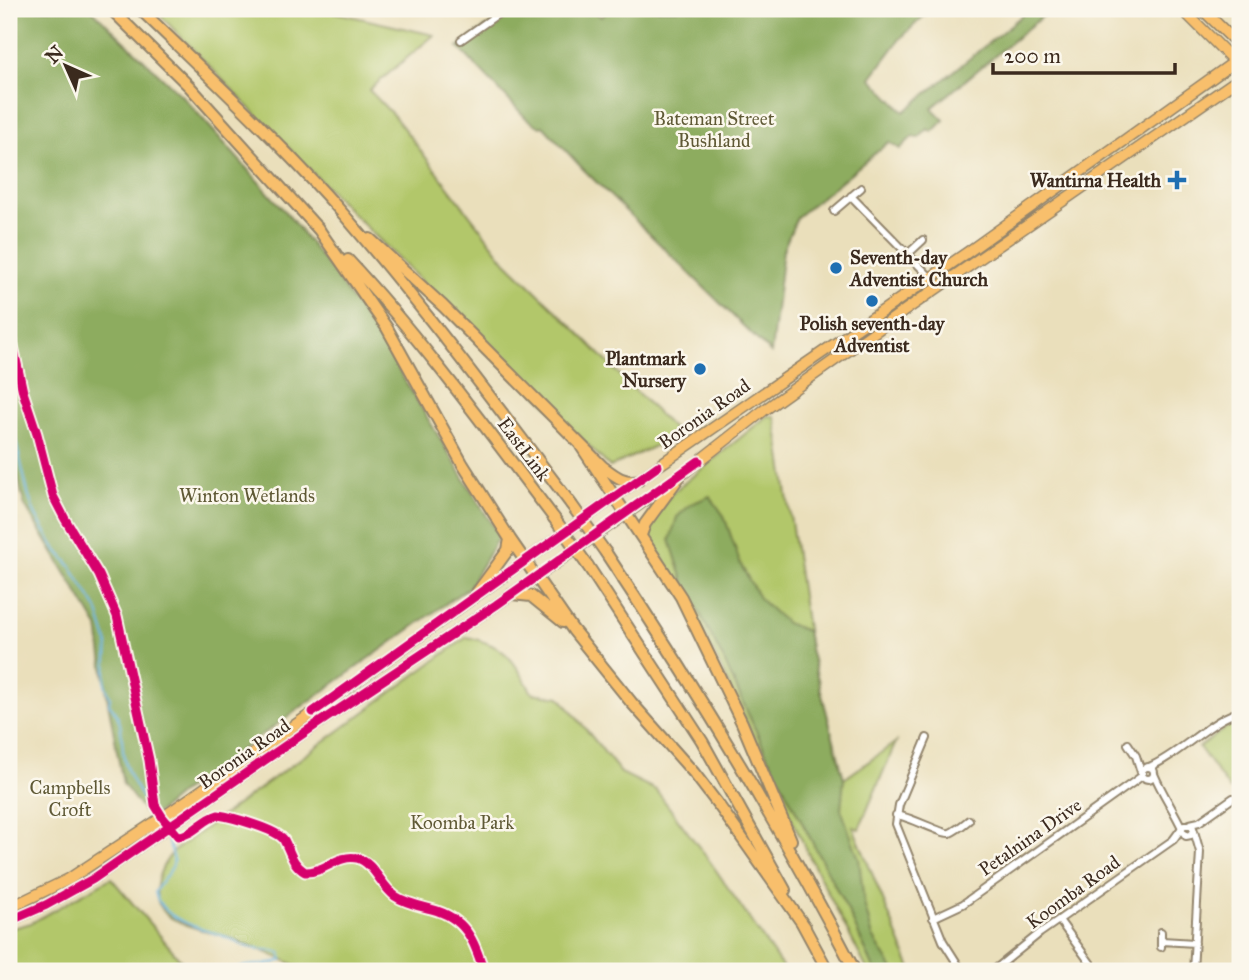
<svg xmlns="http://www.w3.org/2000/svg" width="1249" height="980" font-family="'IM FELL Great Primer',serif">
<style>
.green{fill:#b2c76b;stroke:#767844;stroke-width:2}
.forest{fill:#8dac5f;stroke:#646b3e;stroke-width:2}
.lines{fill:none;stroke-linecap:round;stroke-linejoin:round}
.stream{stroke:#6bb6e4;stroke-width:2}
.street-casing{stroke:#92846c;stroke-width:10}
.primary-casing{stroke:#92846c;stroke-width:13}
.highway-casing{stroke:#92846c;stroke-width:14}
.street{stroke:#fff;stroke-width:6}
.primary{stroke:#f8bf6c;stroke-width:10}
.highway{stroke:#f8bf6c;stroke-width:10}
.highway-bridge-casing{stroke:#92846c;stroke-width:14;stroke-linecap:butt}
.highway-bridge{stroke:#f8bf6c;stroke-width:10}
.cycleway-casing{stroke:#fbf7ec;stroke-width:13}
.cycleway{stroke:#d6006c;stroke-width:9}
.poi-dot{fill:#1f6fb2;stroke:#fbf7ec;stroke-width:2.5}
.labels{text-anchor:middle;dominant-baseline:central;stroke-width:5;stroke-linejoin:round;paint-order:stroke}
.park-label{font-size:19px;fill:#5f5935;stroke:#fbf7ec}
.poi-label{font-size:19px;font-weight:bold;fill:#3b2a1e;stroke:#fbf7ec;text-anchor:end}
.street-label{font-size:19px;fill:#3b2a1e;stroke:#fbf7ec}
</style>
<rect width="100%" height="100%" fill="#fbf7ec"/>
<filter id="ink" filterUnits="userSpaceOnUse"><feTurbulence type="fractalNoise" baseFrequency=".0143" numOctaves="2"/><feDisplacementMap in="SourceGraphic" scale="14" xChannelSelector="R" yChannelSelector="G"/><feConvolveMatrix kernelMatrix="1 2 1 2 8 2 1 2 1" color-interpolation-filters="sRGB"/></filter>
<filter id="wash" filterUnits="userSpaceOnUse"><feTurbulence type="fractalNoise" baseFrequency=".00686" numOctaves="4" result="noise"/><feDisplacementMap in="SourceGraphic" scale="28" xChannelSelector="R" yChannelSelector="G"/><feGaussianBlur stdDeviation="1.57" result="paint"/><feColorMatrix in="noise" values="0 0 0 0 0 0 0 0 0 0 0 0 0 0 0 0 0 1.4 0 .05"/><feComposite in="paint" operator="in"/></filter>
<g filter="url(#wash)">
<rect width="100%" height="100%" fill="#eadfbb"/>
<path class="green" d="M154,9H320L434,35L369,90L394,116L506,262L577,331L679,435L610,467L342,203Z
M767,416H774L776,421L810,649L844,779L896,742L859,829L853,827L912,971H868L814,866L707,638L673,574L647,534L648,526L672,493Z
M467,637C507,646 513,659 532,693L560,697L621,773L656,790L711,863L785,971H307C282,958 254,947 227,937C211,932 178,925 166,914C147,896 160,866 174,851Z
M1240,722V783L1230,790L1199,747L1230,725Z
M111,878L190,971H9V929L31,923Z"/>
<path class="forest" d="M9,9H91L185,99L289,216L334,274L384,346L499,536L469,587L181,793L150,819L123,784L108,702L98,627L24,504L9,436Z
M511,9H592L601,17L610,9H931L900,39L871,78L904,112L1030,9H1051L932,108L944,120L932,132L928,129L919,138L912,137L900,149L889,142L797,217L783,250L771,353L583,169L543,126L540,127L526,118L458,47Z
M710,496L724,516L741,565L759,598L786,623L807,631L810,649L844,779L841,809L859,859L864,903L873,937L894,971H875L848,911L768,757L723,659L683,580L670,540L677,517L691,504Z"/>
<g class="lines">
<path class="stream" d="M9,413L29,497L35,514L54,547L70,565L97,609L108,644L105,684L110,698L109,704C127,721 119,746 126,766C132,785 145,802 156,818
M165,836C182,870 171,864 155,892C162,922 204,928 228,938C234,940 241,946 248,947C259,950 270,949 281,953L282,960C267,968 247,962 232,971"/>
</g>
</g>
<g filter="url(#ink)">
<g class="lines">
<g class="street-casing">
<path id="street" d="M461,40L505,9
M851,196L931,278
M834,211L861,188
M909,253L923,240
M927,738L899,805L896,824L943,941L962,971
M1128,744L1136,756L1141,772
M1142 773a6 6 0 1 1 12 0a6 6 0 1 1-12 0Z
M1149,767C1178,756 1215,716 1240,712
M1154,774C1162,793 1173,809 1182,828
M896,815C909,816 944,835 950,833C957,830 964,824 969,820
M1190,824L1199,822L1233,798
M933,918L963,904L1142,776
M1059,920L1096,971
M1162,941L1195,943
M1161,947V932
M993,971L1040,933L1173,840L1184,825H1192L1194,831L1191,835L1186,836L1181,829
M1193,971L1200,852L1194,831"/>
</g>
<g class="primary-casing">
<path id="primary" d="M1182,9L1240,67
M1202,9L1240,46
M9,908L69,879L166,815L308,716L658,466L968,252L1240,58
M9,921L46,905L93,879L314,726L496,605L680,476L763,411L904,311L1240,78"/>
</g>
<g class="highway-casing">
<path id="highway" d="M111,9L190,87L320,231
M140,9C209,76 281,143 345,216C425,309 498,407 571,504
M317,227L387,328L462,463L510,539L573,630L631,702L694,773L720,807L805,927
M370,239L443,306L602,466C614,475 624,484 639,480
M348,260C423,341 487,430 554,518
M581,446L681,597L742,723L791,840
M641,535L645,524L680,476
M606,553C696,688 780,826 855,971
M588,566L702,741L785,890
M512,594L531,596L563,622
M473,598L508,550L510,539
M802,923L828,971"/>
</g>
<use href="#street" class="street"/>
<use href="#primary" class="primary"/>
<use href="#highway" class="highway"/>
<g class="highway-bridge-casing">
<path id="highway-bridge" d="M571,504L606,553
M554,518L588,566"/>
</g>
<use href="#highway-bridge" class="highway-bridge"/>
<g class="cycleway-casing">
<path id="cycleway" d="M9,327L23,392L37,434L53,496L65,519L99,575L117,616L149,760L155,805L163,818L178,836C194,835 203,819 218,815C232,817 278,830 284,840C291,853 292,864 305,872C324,873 338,854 357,858C374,863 381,886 395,896C405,903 419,906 431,909C466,918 473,939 484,971
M313,712L658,466
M9,921L46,905L93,879L314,726L496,605L699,461"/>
</g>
<use href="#cycleway" class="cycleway"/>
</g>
</g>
<g class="poi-dot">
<path d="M1173.5 169.5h7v7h7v7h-7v7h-7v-7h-7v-7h7z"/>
<circle cx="836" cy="268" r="7"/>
<circle cx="872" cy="301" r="7"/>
<circle cx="700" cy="369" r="7"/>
</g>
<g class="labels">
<g class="park-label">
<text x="714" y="118">Bateman Street<tspan x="714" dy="22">Bushland</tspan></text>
<text x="247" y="495">Winton Wetlands</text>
<text x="70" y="787">Campbells<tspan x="70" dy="22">Croft</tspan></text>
<text x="462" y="822">Koomba Park</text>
</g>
<g class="poi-label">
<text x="1161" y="180">Wantirna Health</text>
<text x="850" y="257" text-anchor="start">Seventh-day<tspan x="850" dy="22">Adventist Church</tspan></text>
<text x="872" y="323" text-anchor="middle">Polish seventh-day<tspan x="872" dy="22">Adventist</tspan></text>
<text x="686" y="358">Plantmark<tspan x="686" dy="22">Nursery</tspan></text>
</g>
<g class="street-label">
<text transform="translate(704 414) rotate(-35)">Boronia Road</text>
<text transform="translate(524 449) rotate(53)">EastLink</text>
<text transform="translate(244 754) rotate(-35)">Boronia Road</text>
<text transform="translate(1030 837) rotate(-35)">Petalnina Drive</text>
<text transform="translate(1073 892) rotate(-36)">Koomba Road</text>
</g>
</g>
<rect width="1249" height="980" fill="none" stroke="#fbf7ec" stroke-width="35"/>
<g transform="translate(66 66) rotate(315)" stroke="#fbf7ec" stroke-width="5" paint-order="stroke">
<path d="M0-5L12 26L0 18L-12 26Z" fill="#3b2a1e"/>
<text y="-10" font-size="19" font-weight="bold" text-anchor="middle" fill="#3b2a1e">N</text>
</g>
<path d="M993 63v10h182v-10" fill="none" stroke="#3b2a1e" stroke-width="3.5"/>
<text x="1004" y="63" font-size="21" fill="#3b2a1e" stroke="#fbf7ec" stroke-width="5" paint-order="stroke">200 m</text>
</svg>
